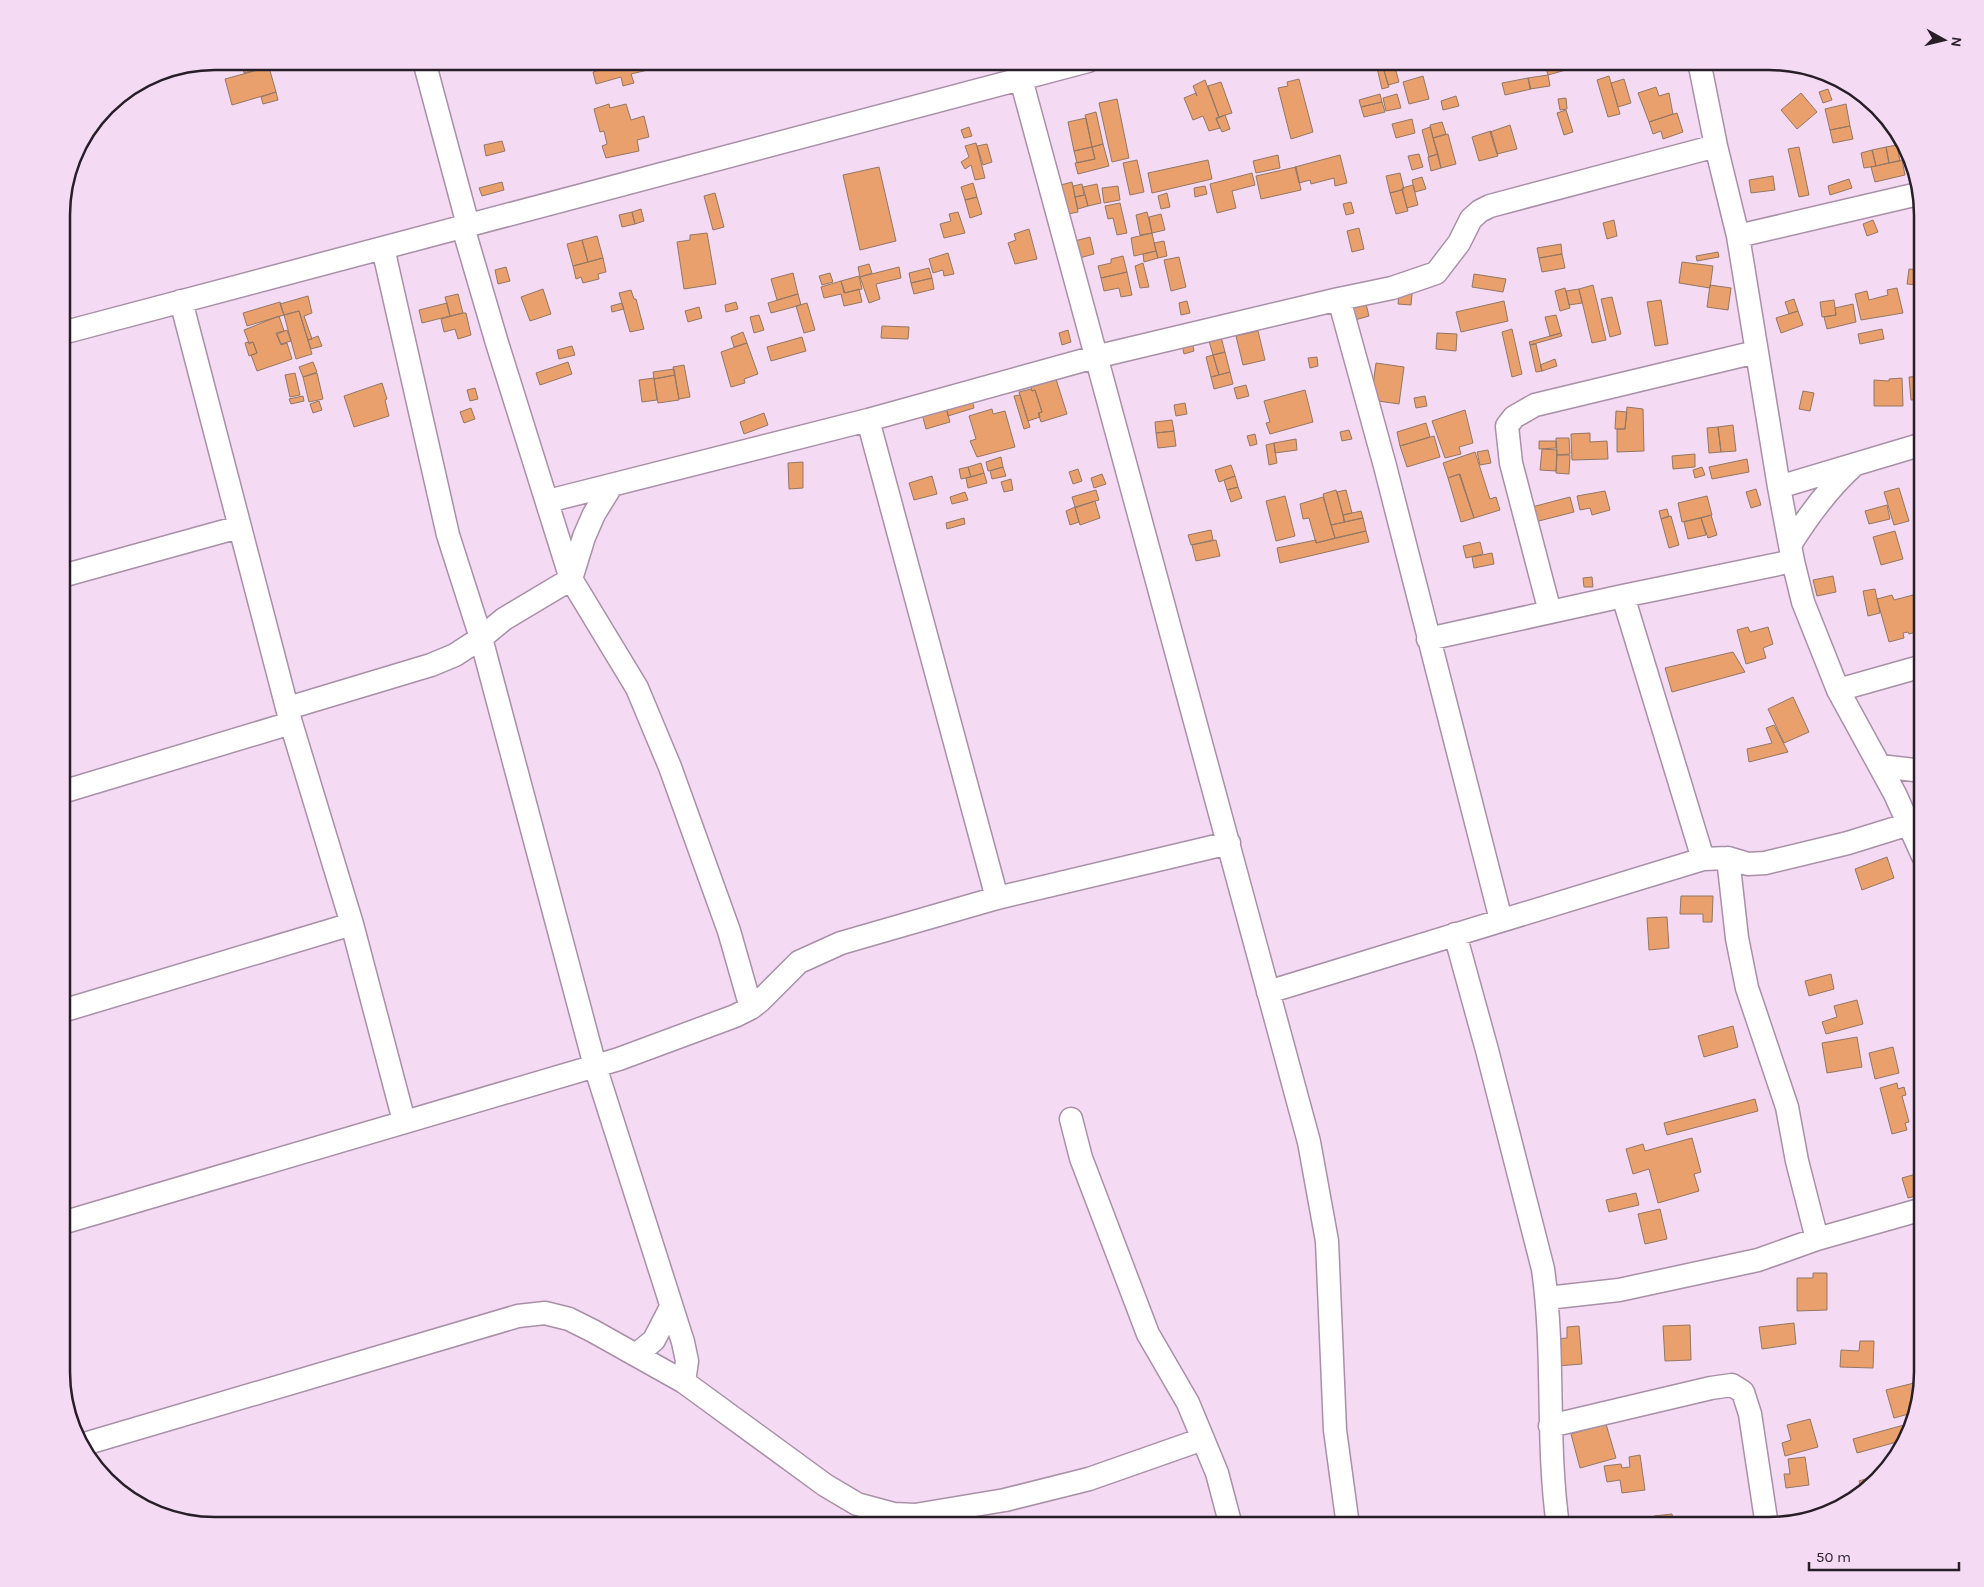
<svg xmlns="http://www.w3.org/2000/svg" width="1984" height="1587" font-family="Karla,sans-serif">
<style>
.building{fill:#e9a06c;stroke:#937764}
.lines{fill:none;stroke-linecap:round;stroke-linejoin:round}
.street-casing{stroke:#a990a8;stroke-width:25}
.street{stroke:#fff;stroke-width:22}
.rim{fill:none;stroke:#281e28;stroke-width:2.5}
</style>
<rect width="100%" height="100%" fill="#f4daf3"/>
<path class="building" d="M255,61H267L268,67L244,73L242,65Z
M632,61H650L652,69L631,74L634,83L623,86L621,77L596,84L593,72Z
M1513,61H1525L1527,67L1516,70Z
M1555,61H1571L1573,68L1548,75L1545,64Z
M1394,64L1399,82L1388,85L1383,67Z
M269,67L276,92L232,105L225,79Z
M1383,67L1389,87L1382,89L1377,68Z
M1548,75L1550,86L1530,89L1528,78Z
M1423,76L1429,99L1409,104L1403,82Z
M1609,76L1620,114L1608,117L1597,80Z
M1528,78L1531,89L1505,95L1502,83Z
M1299,79L1313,132L1291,139L1278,88L1288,86L1287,82Z
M1624,79L1631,103L1618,107L1611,83Z
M1205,80L1219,117L1216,118L1220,128L1209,131L1203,116L1193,120L1184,98L1196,93L1197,96L1193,86Z
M1221,82L1232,113L1219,117L1208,86Z
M1656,87L1659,96L1669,93L1673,114L1649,122L1638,93Z
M1828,89L1832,100L1823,103L1819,92Z
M276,92L278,100L263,104L261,97Z
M1801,93L1817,112L1797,129L1781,110Z
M1380,94L1382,102L1361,107L1359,100Z
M1397,94L1401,108L1386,111L1383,98Z
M1456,96L1459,106L1443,110L1441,101Z
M1566,98L1567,109L1560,110L1558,99Z
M1117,99L1129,158L1112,162L1099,103Z
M1382,102L1385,112L1364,117L1361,107Z
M609,104L610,108L626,104L631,120L644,116L649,137L637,140L639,151L606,158L602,146L607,144L604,131L600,132L594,109Z
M1846,104L1850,126L1830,130L1825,109Z
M1566,110L1573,132L1564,135L1557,113Z
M1096,112L1103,144L1092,147L1085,115Z
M1677,113L1683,132L1663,139L1661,131L1653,134L1649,122Z
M1225,115L1230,129L1222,132L1216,119Z
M1086,118L1092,147L1074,151L1068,122Z
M1412,119L1415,133L1396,138L1392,124Z
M1442,122L1446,134L1433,138L1430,125Z
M1510,125L1517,149L1497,154L1490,132Z
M1850,126L1853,139L1833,143L1830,130Z
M969,127L972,136L964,138L961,130Z
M1430,127L1438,154L1429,157L1422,130Z
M1491,131L1498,156L1479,161L1472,137Z
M1448,134L1456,164L1441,168L1433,138Z
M502,141L505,151L486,156L484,145Z
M976,143L985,178L975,180L971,165L965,169L961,162L969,157L965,146Z
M987,144L992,162L983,165L977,146Z
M1103,144L1109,166L1078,174L1075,163L1095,159L1092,147Z
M1897,145L1900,161L1889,163L1886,147Z
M1092,147L1095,159L1077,163L1074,151Z
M1799,147L1809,195L1799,197L1788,149Z
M1886,147L1889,163L1876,166L1872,150Z
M1872,150L1876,166L1864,168L1861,153Z
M1419,154L1423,167L1412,170L1408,156Z
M1438,154L1441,168L1431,171L1428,157Z
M1278,155L1280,168L1256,173L1253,161Z
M1340,155L1347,183L1335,186L1334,178L1311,184L1310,180L1299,183L1295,167Z
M1137,160L1144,192L1130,195L1123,163Z
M1208,160L1212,179L1152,193L1148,173Z
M1902,160L1905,175L1875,182L1871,167Z
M879,167L896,241L860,250L843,175Z
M1296,167L1301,190L1261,199L1256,176Z
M1252,173L1255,185L1232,191L1236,208L1217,213L1210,184Z
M1400,173L1404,189L1390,193L1386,176Z
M1773,176L1775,190L1751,193L1749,180Z
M1422,177L1426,189L1415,192L1412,180Z
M1849,179L1852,188L1830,195L1828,186Z
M502,182L504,190L482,196L479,188Z
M1072,182L1078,212L1063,215L1057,186Z
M973,183L977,197L965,200L961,187Z
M1082,184L1084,195L1075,197L1073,186Z
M1097,184L1101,203L1088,206L1083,187Z
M1413,185L1418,205L1407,208L1402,188Z
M1118,186L1120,200L1104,203L1102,188Z
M1205,186L1207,194L1195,197L1194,188Z
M1402,190L1408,211L1396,214L1390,193Z
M715,193L724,227L713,230L704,196Z
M1167,193L1170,207L1161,209L1158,196Z
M1085,195L1088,206L1078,209L1075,197Z
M977,197L982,214L970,218L965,200Z
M1351,202L1354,213L1346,215L1343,204Z
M1120,203L1127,233L1117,235L1113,218L1108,219L1105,206Z
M641,209L644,221L635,224L632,212Z
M632,212L635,224L622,227L619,215Z
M958,212L965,233L944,238L940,224L951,221L949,214Z
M1147,212L1152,233L1140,235L1136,215Z
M1161,214L1165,230L1152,233L1149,217Z
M1614,220L1617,236L1607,239L1603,223Z
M1873,220L1878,232L1867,236L1863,224Z
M1359,228L1364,249L1352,252L1347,231Z
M1029,229L1037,259L1015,264L1008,243L1016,240L1014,234Z
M707,233L716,284L684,289L677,242L690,240V235Z
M1152,233L1156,251L1134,256L1131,238Z
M597,236L603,258L588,262L582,240Z
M1090,237L1094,254L1076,259L1071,242Z
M582,240L588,262L573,266L567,244Z
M1164,241L1167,256L1158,258L1154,243Z
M1561,244L1562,254L1539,258L1537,248Z
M1156,251L1158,258L1144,262L1143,254Z
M1718,252L1719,257L1697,261L1696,256Z
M948,253L954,274L944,276L943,270L933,273L929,259Z
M1562,254L1565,268L1542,272L1539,258Z
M1123,256L1127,272L1101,278L1098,266L1111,263V259Z
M1179,257L1186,287L1171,291L1164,260Z
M603,258L606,272L598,274L599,279L583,283L581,277L576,279L573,266Z
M1682,262L1713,266L1710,288L1679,283Z
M1143,263L1149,287L1140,288L1135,266Z
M869,264L872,273L860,277L858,267Z
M506,267L510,281L498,284L495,270Z
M899,267L901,278L876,284L880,299L869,303L860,277Z
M929,268L932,278L911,283L909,273Z
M1909,269L1923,270V290L1917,289V285L1907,284Z
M1127,272L1132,295L1121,297L1119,288L1104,291L1101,278Z
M793,273L798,294L777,300L771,279Z
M830,273L833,282L822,285L819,276Z
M1474,274L1506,279L1503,292L1472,287Z
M859,276L862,289L844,293L841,281Z
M932,278L934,289L914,294L911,283Z
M841,281L845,293L859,289L862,302L844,306L841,294L824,298L821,287Z
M1593,285L1606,340L1592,343L1579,289Z
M1710,285L1731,288L1728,310L1707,307Z
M1565,288L1570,308L1560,311L1555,291Z
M1897,288L1903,313L1861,320L1855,294L1867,291L1869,300L1888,295L1887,290Z
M543,289L551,314L530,321L521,297Z
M1579,289L1582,303L1569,305L1566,291Z
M631,290L634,299H636L644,329L630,332L619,293Z
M1399,293L1412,294L1411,305L1398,304Z
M458,294L463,313L450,316L445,297Z
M798,294L801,305L771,313L768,303Z
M308,296L312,313L304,316L312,339L308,340L299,311L284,315L280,304Z
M1612,297L1621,334L1610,337L1601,299Z
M1794,299L1798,311L1789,314L1785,302Z
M1365,300L1369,316L1355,320L1351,304Z
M1661,300L1668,344L1655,346L1647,302Z
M1834,300L1836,315L1822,317L1820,302Z
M1187,301L1190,313L1181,315L1179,303Z
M1504,301L1508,321L1461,332L1456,312Z
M280,302L284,315L247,326L243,313Z
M736,302L738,309L726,312L725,305Z
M447,303L450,316L422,323L419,310Z
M622,303L624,309L612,312L611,306Z
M807,303L815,330L804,333L796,306Z
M1853,304L1856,322L1827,329L1824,317L1836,315L1835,308Z
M699,307L702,318L688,322L685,311Z
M299,311L312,354L296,359L284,315Z
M1798,311L1803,325L1781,333L1776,318Z
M463,313H466L471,335L458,339L455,329L444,332L441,319Z
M759,315L764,330L754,333L750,317Z
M1556,315L1561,333L1550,336L1545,317Z
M279,316L284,331L276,333L281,345L287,343L292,359L257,371L251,355L257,353L253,342L249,343L244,330Z
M882,326L909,327L908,339L881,338Z
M1512,329L1522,374L1512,377L1502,332Z
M1882,329L1884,339L1860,344L1858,334Z
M287,330L291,341L281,344L277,334Z
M1068,330L1071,342L1062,345L1059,333Z
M1258,331L1265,360L1243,365L1236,336Z
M743,332L747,343L734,347L731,337Z
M1437,333L1457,334L1456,351L1436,349Z
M1561,333L1562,336L1530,345L1529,342Z
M318,336L322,346L311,349L308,340Z
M802,337L806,351L771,361L767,347Z
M1191,337L1194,351L1184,354L1181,340Z
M1221,337L1225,352L1213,355L1209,341Z
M248,342L249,344L253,342L257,353L249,356L245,343Z
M747,343L758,374L744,379L745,383L731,387L721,352Z
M1536,344L1542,371L1536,372L1530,345Z
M572,346L575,355L559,359L557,350Z
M1225,352L1230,372L1219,375L1213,355Z
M1213,355L1219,375L1211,377L1206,357Z
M1317,357L1318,366L1310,368L1308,358Z
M1555,359L1557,366L1542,371L1540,365Z
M313,362L317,372L303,377L299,367Z
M568,362L572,374L540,385L536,373Z
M1376,363L1404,367L1399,404L1371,400Z
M684,365L690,397L679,399L673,367Z
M674,369L675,375L654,379L653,372Z
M1230,372L1233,384L1214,389L1211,377Z
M295,373L300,395L290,397L285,375Z
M317,373L323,399L309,402L303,377Z
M675,375L679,400L658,403L654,379Z
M1055,376L1067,414L1041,422L1038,413L1042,412L1035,390L1032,391L1030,383Z
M1923,376V399L1911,400L1909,377Z
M654,378L657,400L642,402L639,380Z
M1902,378L1903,406H1874V380L1889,381V379Z
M382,383L387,399L385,400L389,416L354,427L344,396Z
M1246,385L1249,396L1237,399L1234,388Z
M475,388L478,399L470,401L467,390Z
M1031,389L1032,391L1035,390L1042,412L1039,413L1040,417L1028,421L1019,392Z
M1305,390L1313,422L1270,434L1266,423L1270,422L1264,401Z
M1803,391L1814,393L1810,411L1799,409Z
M1020,395L1030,427L1024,429L1014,396Z
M303,396L304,401L291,404L289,399Z
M1425,396L1427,406L1416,408L1414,398Z
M972,400L974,408L948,416L946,407Z
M319,401L322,410L313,413L310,404Z
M1185,403L1187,414L1176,416L1174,405Z
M946,407L950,422L926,429L922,414Z
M1627,407L1643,409L1644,451L1617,452V429H1625Z
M471,408L475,419L464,423L460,412Z
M992,409L993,414L1005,411L1015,447L977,457L970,441L976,439L969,416Z
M1465,410L1473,443L1459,447L1461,454L1445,458L1432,421Z
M1616,411L1627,412L1625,429H1615Z
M764,413L768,425L744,434L740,422Z
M1172,420L1174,431L1156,433L1155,422Z
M1426,423L1430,437L1400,446L1397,432Z
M1733,425L1736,451L1721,452L1718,427Z
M1718,427L1721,452L1709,453L1707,428Z
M1349,430L1352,439L1342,441L1340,432Z
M1174,431L1176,446L1158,448L1156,433Z
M1590,433V442L1607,441L1608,459L1572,460L1571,434Z
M1255,434L1257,444L1250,446L1247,436Z
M1434,436L1440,457L1407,467L1400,446Z
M1556,438H1569L1570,454L1557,455Z
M1296,439L1297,450L1275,453L1274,443Z
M1539,441H1556V448L1539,449Z
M1274,443L1277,463L1269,465L1266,445Z
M1542,449L1557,450L1556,471L1540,470Z
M1488,450L1491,463L1480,465L1477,452Z
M1475,452L1490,499L1496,497L1500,510L1474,518L1459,474L1448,478L1443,463Z
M1695,454V467L1673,469L1672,456Z
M1557,455H1570L1569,474L1556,473Z
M1001,457L1003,467L988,471L986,462Z
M1747,459L1749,472L1712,479L1709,467Z
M803,462V488L789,489L788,463Z
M981,463L984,473L971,477L968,467Z
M1231,465L1235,476L1219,482L1215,470Z
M1923,466V484L1919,485L1914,469Z
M968,467L971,477L961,479L959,469Z
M1003,467L1006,476L992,479L990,471Z
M1702,467L1705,475L1695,478L1693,470Z
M1078,469L1082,481L1073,484L1069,472Z
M984,473L987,483L968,488L966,478Z
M1102,474L1106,484L1094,488L1091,478Z
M1460,474L1474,518L1461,522L1448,478Z
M932,476L937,494L914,500L909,483Z
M1235,476L1238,487L1227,490L1224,480Z
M1011,479L1013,490L1004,492L1001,482Z
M1238,487L1242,498L1231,502L1227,490Z
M1899,488L1909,521L1894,525L1884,492Z
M1756,489L1761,505L1751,508L1746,492Z
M1096,490L1099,500L1075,507L1072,497Z
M1336,490L1345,522L1331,525L1323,494Z
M1346,490L1352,513L1343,515L1337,492Z
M1605,491L1610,510L1592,515L1590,508L1580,510L1577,496Z
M965,492L968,500L952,504L950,497Z
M1285,496L1295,536L1276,541L1266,501Z
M1707,496L1712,515L1682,522L1678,503Z
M1323,497L1335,538L1316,543L1309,518L1303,519L1300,504Z
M1570,497L1574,512L1531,523L1528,508Z
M1095,501L1100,518L1080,525L1075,508Z
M1887,505L1890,519L1869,524L1865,511Z
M1075,507L1079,522L1070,525L1066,511Z
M1667,509L1669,516L1661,519L1659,511Z
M1361,511L1363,518L1344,522L1343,515Z
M1711,515L1717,535L1708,538L1701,518Z
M1671,516L1679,545L1669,548L1661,519Z
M964,518L965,524L947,529L946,523Z
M1363,518L1366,531L1335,538L1331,525Z
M1701,518L1706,535L1688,539L1684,522Z
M1211,530L1213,540L1191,545L1188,535Z
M1366,531L1369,542L1280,563L1277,548L1316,540V543Z
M1895,531L1903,559L1881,565L1873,537Z
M1216,540L1220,556L1196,561L1192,545Z
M1480,542L1483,554L1466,558L1463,546Z
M1492,553L1494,564L1474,568L1472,557Z
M1833,576L1836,592L1817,596L1813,580Z
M1592,577L1593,587H1584L1583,578Z
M1875,589L1880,613L1868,616L1863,591Z
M1892,595L1894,600L1913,595L1923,630L1909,634L1908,632L1903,633L1904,638L1889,642L1877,599Z
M1748,627L1750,632L1768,627L1773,644L1763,648L1766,658L1746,664L1737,630Z
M1733,652L1745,672L1672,692L1665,668Z
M1793,697L1809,732L1784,743L1768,709Z
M1774,725L1788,752L1749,762L1747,749L1772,743L1766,728Z
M1887,857L1894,878L1862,890L1855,869Z
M1681,896H1713L1712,922H1703V914H1680Z
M1667,917L1669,948L1649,950L1647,918Z
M1831,974L1834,989L1809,996L1805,981Z
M1857,1000L1863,1024L1826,1034L1822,1022L1837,1017L1834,1006Z
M1733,1026L1738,1047L1704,1057L1698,1036Z
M1857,1037L1862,1067L1827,1073L1822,1043Z
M1893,1047L1899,1073L1875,1079L1869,1053Z
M1897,1083L1898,1089L1904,1087L1906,1095L1902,1096L1909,1122L1905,1123L1907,1130L1892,1134L1880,1088Z
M1755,1099L1758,1111L1667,1135L1664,1123Z
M1692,1138L1701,1172L1694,1174L1699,1191L1658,1203L1649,1169L1633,1174L1626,1149L1643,1144L1645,1151Z
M1923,1172V1194L1908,1198L1902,1178Z
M1636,1193L1639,1205L1609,1212L1606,1200Z
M1660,1209L1667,1239L1645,1244L1638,1214Z
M1813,1273H1827V1310L1797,1311V1278H1813Z
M1794,1323L1796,1344L1762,1349L1759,1327Z
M1690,1325L1691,1360L1665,1361L1663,1326Z
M1579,1326L1582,1364L1557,1366L1555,1339L1567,1338V1327Z
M1923,1326V1359H1919L1916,1329Z
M1860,1341H1874L1873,1368L1840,1367L1841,1350L1859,1351Z
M1918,1382L1920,1388L1916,1412L1894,1418L1886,1390Z
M1810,1419L1818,1447L1785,1456L1782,1443L1791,1440L1787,1425Z
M1606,1424L1616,1458L1580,1468L1571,1434Z
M1904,1425L1907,1435L1904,1440L1857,1453L1853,1439Z
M1640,1455L1645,1490L1622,1493L1620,1480L1607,1482L1604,1466L1621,1464L1622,1468L1630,1467L1629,1457Z
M1805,1457L1809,1485L1786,1488L1784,1474H1790L1788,1459Z
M1878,1475L1879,1478L1862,1491L1859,1481Z
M1672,1514L1674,1526H1655L1654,1516Z"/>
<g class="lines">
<g class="street-casing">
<path id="street" d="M424,61L468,225
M1699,61L1716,146L1738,236L1779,487L1793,561L1803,602L1838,690L1895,794L1923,856
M1021,79L1309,1142L1327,1241L1335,1430L1348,1526
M1738,236L1918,194
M383,248L448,535L481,638L595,1066L683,1342L687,1361L684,1382
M1339,299L1385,466L1501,920
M181,301L291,723L352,924L404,1121
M62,333L1088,61
M868,420L997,898
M612,485L594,514L584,537L571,579L637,688L670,767L729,931L751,1008
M1779,487L1923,444
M548,501L868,420L1095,357L1339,299L1392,288L1436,273L1459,243L1471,219L1480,211L1490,206L1716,146
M1790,545C1808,516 1828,489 1853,466
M62,576L239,527
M1623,596L1703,859
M1550,612L1511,463L1507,426L1514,417L1535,405L1756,352
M1428,639L1623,596L1793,561
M1838,690L1923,666
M288,708L431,665L455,655L481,638L504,619L571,579L497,343L463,227
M1880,766L1923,771
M62,792L291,723
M1728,858L1737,938L1747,988L1787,1107L1797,1161L1817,1239
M1455,934L1487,1050L1543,1269C1555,1354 1546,1441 1558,1526
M1268,992L1703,859L1728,858L1748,864L1765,863L1848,843L1909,824
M62,1011L352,924
M1071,1119L1081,1158L1148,1334L1188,1403L1217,1473L1231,1526
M62,1223L619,1059L735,1016L751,1008L760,1001L799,962L841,943L997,898L1229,843
M1547,1298L1619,1290L1758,1260L1817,1239L1923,1209
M636,1355L654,1340L671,1307
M1550,1426L1711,1388L1732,1385L1743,1392L1750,1414L1767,1526
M81,1445L518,1316L545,1313L569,1319L593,1331L684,1382L825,1485L857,1504L894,1514L915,1515L1005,1500L1089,1479L1203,1439"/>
</g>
<use href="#street" class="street"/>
</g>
<path d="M0 0H1984V1587H0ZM215 70H1769A145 145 0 0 1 1914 215V1372A145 145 0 0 1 1769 1517H215A145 145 0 0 1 70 1372V215A145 145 0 0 1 215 70Z" fill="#f4daf3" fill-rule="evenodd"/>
<path class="rim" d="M215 70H1769A145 145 0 0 1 1914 215V1372A145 145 0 0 1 1769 1517H215A145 145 0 0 1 70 1372V215A145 145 0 0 1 215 70Z"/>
<g transform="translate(1944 40) rotate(98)" stroke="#f4daf3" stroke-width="4" paint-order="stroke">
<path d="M0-4L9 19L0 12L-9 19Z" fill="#281e28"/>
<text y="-8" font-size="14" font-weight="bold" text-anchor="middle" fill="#281e28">N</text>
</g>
<path d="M1809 1562v8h150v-8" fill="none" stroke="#281e28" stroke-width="2.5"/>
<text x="1816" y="1562" font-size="15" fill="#281e28" stroke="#f4daf3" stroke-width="4" paint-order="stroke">50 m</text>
</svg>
